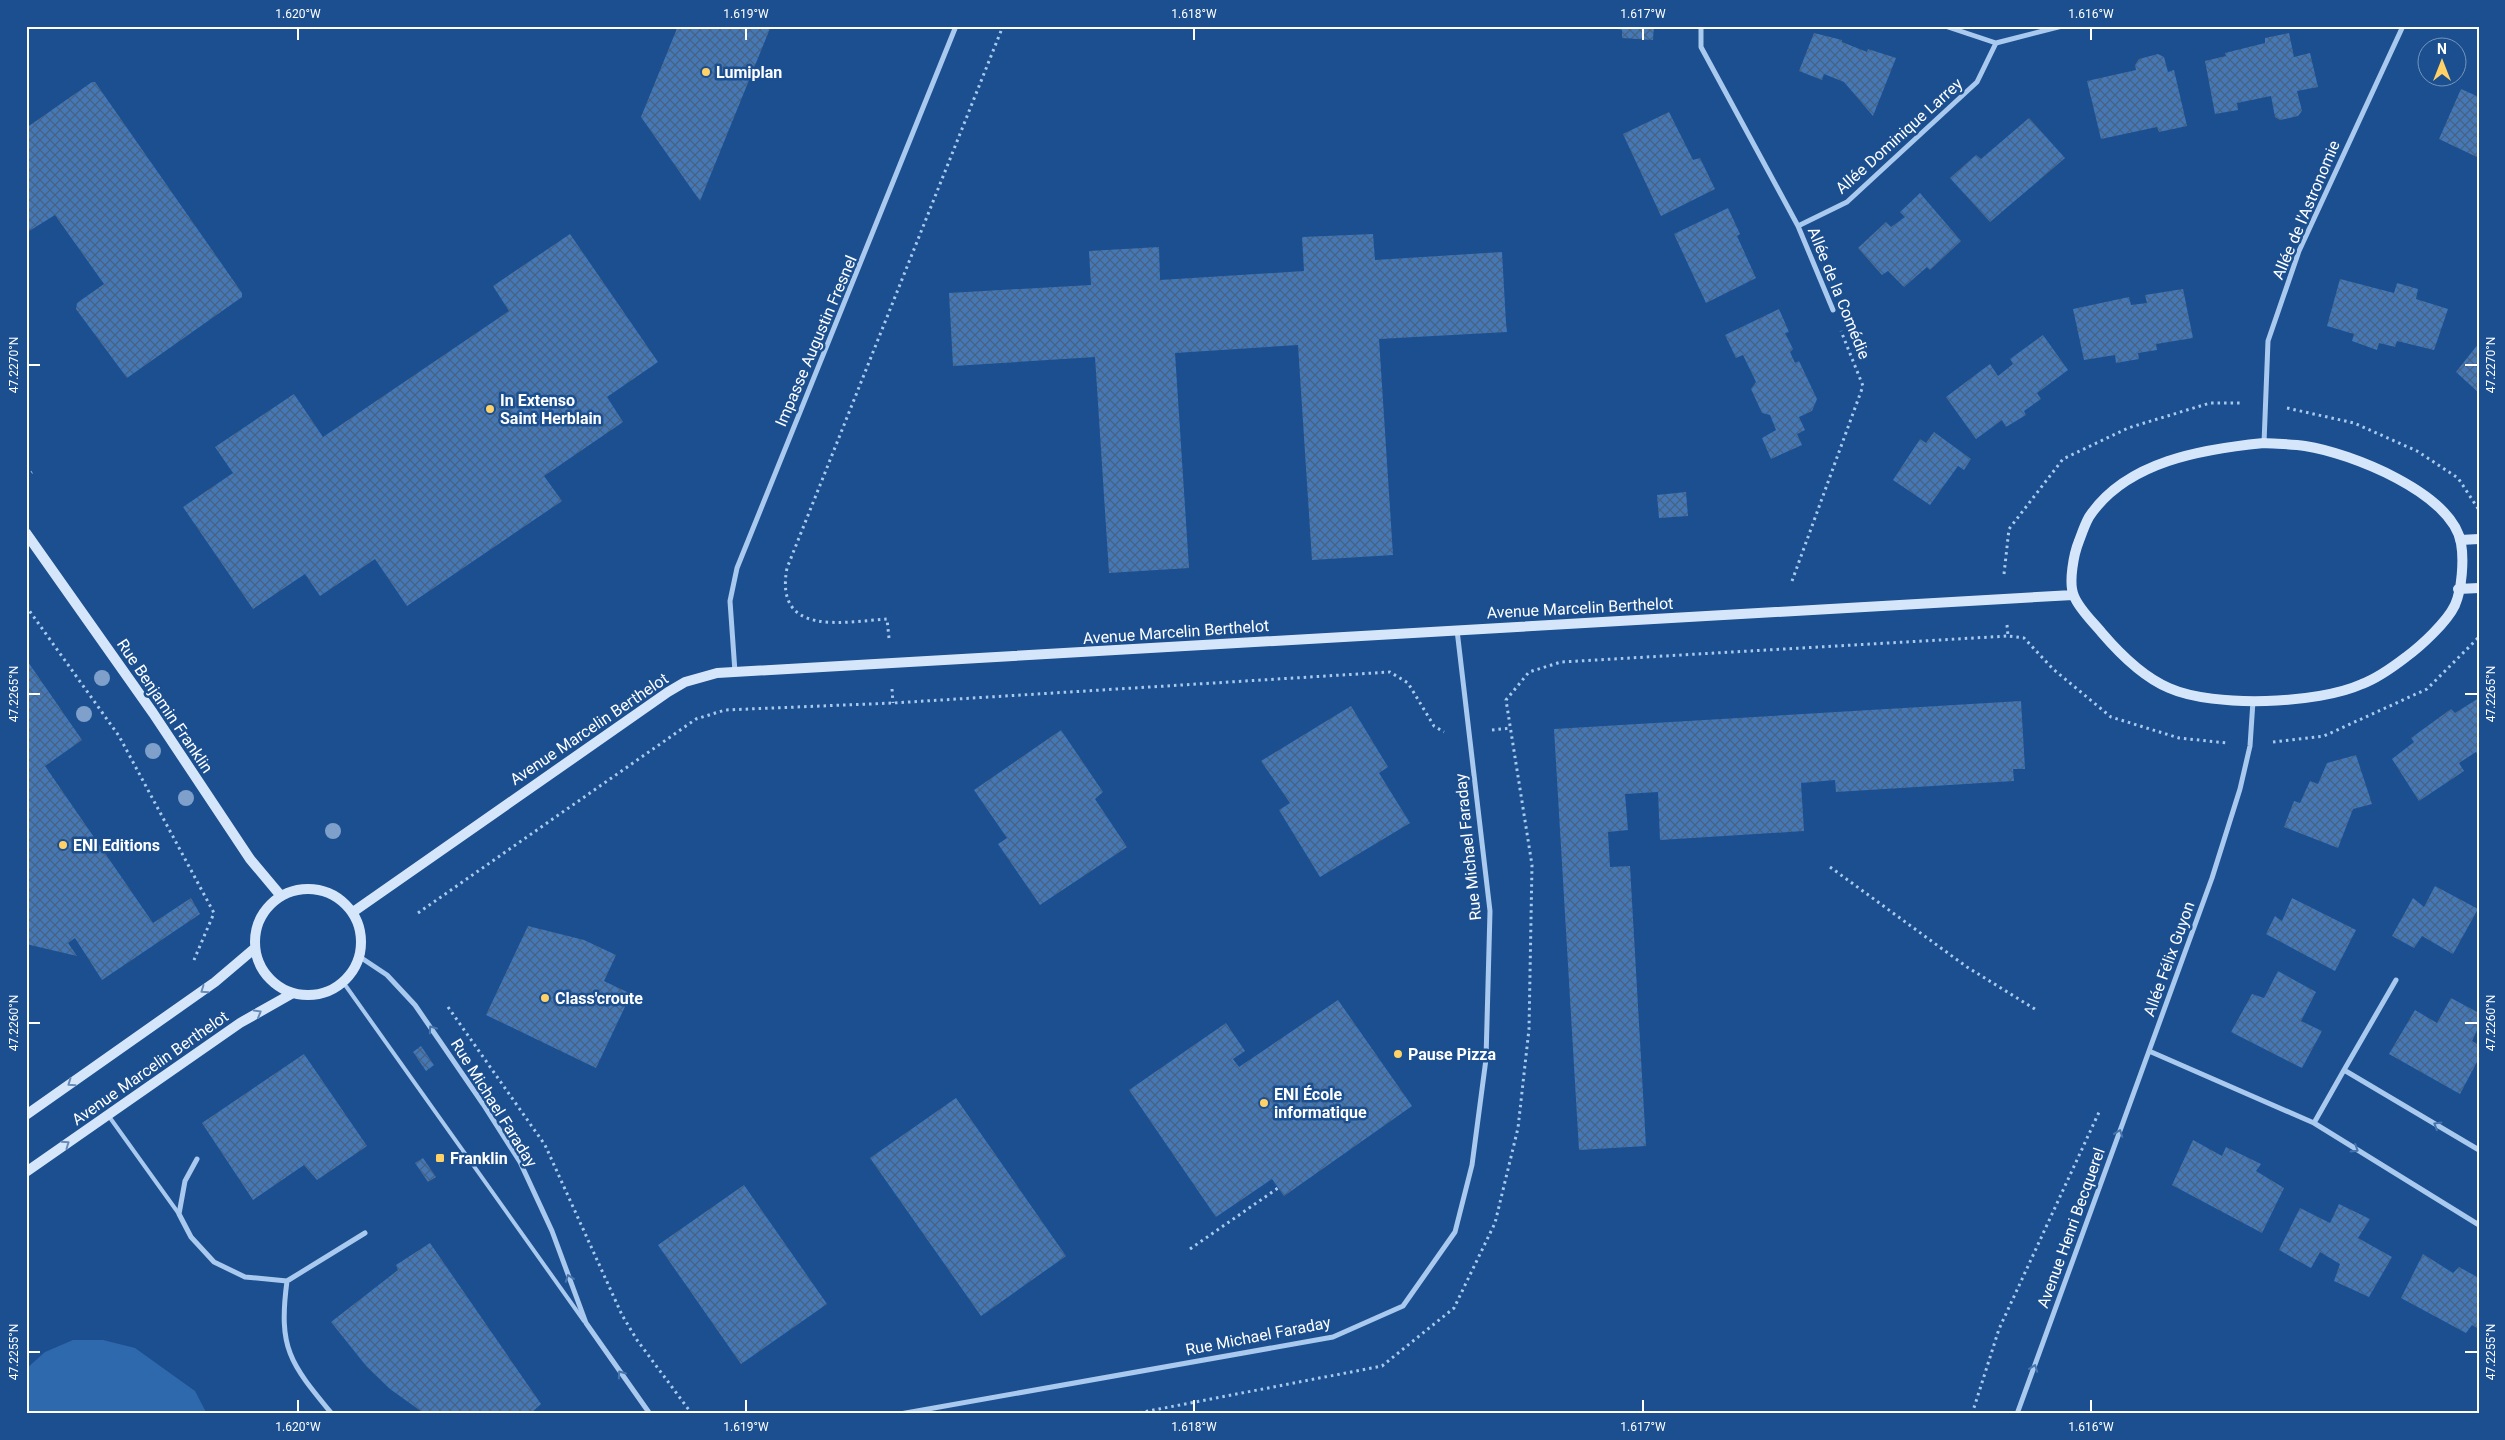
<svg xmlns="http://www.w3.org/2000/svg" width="2505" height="1440" font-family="Roboto,sans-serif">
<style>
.green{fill:#2e69ad}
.building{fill:url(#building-cross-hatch)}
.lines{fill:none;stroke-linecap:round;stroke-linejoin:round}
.path{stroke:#a9c9ee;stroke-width:3;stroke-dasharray:2.5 4;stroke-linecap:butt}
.lane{stroke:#a9c9ee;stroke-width:4}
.street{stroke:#a9c9ee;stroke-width:5}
.secondary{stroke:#d6e6fa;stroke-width:10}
.tree{fill:#7ea0ca}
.oneway{stroke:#668bba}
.oneway2{stroke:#4674ac}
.ticks{fill:none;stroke:#fff;stroke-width:2}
.poi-dot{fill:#ffd166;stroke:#1b4f8f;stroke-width:2}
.labels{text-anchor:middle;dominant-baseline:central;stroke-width:5;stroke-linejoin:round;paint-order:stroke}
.poi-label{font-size:16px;font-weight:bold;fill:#fff;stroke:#1b4f8f;text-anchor:start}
.street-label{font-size:16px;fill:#fff;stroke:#1b4f8f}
.neatline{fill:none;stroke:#fff;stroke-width:2}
.ticks-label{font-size:12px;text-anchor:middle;fill:#fff}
</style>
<defs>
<pattern id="building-cross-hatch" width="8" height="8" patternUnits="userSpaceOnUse" patternTransform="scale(1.25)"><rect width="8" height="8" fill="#4478b7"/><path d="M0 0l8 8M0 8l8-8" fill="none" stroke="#486282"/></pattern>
</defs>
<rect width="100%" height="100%" fill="#1b4f8f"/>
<path class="green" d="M73,1340H103L135,1348L195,1391L207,1414H26V1369L45,1352Z"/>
<path class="building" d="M678,26H771L700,201L641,117Z
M1606,26H1654L1653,40L1622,38V30Z
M1814,33L1842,40V42L1867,52L1868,49L1896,58L1873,116L1844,82L1824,74L1822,80L1799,71Z
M2289,33L2294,57L2310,53L2318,87L2297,91L2302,111L2298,116L2280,120L2275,117L2271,96L2237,103L2238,110L2215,114L2205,61L2226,56L2225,53L2265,43V38Z
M2158,54L2164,57L2168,72L2174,70L2187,126L2159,132L2157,127L2101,139L2087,81L2136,70L2135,65L2139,59Z
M92,82H95L242,293V297L127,378L76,309L77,303L104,284L55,215L26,233V128Z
M2461,89L2479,97V158L2439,139Z
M1669,112L1693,160L1700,158L1715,189L1661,216L1623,134Z
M2029,118L2065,158L1990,222L1950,178L1976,155L1981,159Z
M1920,193L1961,241L1930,270L1927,267L1904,287L1888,271L1882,275L1858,248L1886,222L1891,227L1905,217L1900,212Z
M1728,208L1740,234L1737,236L1756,278L1706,303L1674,234Z
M570,234L658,362L607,397L623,422L544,476L562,501L407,606L375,559L320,596L305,574L253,609L183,507L233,473L215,447L294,394L323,437L509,311L493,286Z
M1373,234L1375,260L1502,252L1506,323L1507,332L1379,339L1393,555L1312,560L1298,345L1175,353L1189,568L1109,573L1095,357L953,366L949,293L1091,285L1089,251L1159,247L1160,280L1304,271L1302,237Z
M2340,279L2394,293L2397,283L2418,289L2416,299L2448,309L2434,350L2397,341L2395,347L2379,343L2377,350L2352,341L2354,334L2327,326Z
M2183,289L2193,338L2156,344L2157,350L2138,353L2139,359L2116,363L2115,355L2084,360L2073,309L2129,297L2131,305L2147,303L2145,295Z
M1779,309L1789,332L1785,333L1793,349L1790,352L1795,363L1799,361L1817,399L1812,411L1799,417L1805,430L1797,434L1802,445L1771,459L1762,438L1776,430L1770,415L1762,413L1751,389L1756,382L1743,355L1736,358L1725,335Z
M2043,335L2068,370L2037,393L2041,399L2024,411L2026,415L2006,427L2002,420L1976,439L1946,397L1990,364L1998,376L2013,364L2010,359Z
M2479,343V393L2456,372Z
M1934,432L1971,459L1964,470L1958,466L1930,505L1893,480L1920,439L1926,443Z
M1686,492L1688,516L1659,518L1657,495Z
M26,659L82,740L45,766L153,923L191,898L200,914L102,980L75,938L68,943L77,956L26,944Z
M2479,698V757L2476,752L2459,763L2464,771L2419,801L2392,759L2414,742L2411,738L2451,709L2455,713Z
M2021,701L2025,769H2013L2014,781L1836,792L1835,780L1801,783L1804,831L1660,840L1658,792L1625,794L1628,830L1608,832L1610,867L1630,866L1646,1146L1579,1150L1554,729Z
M1351,706L1388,767L1379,773L1410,823L1320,877L1279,810L1290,803L1261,761Z
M1061,730L1103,792L1095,799L1127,847L1040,905L998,844L1007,838L974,790Z
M2356,755L2372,804L2353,809L2338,848L2284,827L2294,801L2300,803L2310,781L2318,784L2327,763Z
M2435,886L2478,909L2453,954L2422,936L2414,948L2392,936L2413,898L2424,907Z
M2292,898L2356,930L2335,971L2266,934L2275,916L2282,921Z
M528,926L584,940L616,955L604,981L631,994L596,1068L486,1015Z
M2278,971L2316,992L2301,1021L2322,1031L2302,1068L2231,1032L2252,994L2264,998Z
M2451,998L2479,1013V1026L2472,1041L2479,1045V1058L2460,1094L2389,1054L2415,1010L2437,1023Z
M1338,1000L1412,1106L1284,1196L1272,1179L1216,1217L1129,1090L1226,1023L1245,1051L1233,1059L1239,1067Z
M421,1046L434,1065L426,1071L413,1052Z
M304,1054L367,1146L317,1180L304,1165L253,1200L202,1123Z
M956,1098L1066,1256L981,1316L870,1158Z
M2193,1140L2222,1156L2226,1147L2261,1164L2256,1171L2284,1188L2262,1233L2172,1185Z
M423,1158L436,1177L428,1182L415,1163Z
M744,1185L827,1304L741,1364L658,1245Z
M2339,1204L2370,1219L2358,1238L2392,1257L2369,1297L2334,1281L2340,1264L2320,1252L2311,1268L2279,1250L2300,1208L2330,1223Z
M430,1243L541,1404L530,1414H425L390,1389L367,1367L331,1322L398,1270L396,1265Z
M2423,1254L2453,1273L2459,1267L2479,1278V1329L2472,1325L2466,1333L2401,1298Z"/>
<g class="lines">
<path class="path" d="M2287,408L2354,423L2417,451L2458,478L2479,510
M26,476L32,472
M2004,574L2009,529L2063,459L2128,428L2210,403H2242
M1792,581L1863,386L1841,331
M26,606L119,736L214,913L194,960
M2007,625L2008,636L2024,638L2053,669L2111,717L2179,738L2227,743
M889,638L887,619C843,622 774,637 787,568L1003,26
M892,689L893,703
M1492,730L1511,728
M2273,742L2324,736L2427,689L2479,637
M1830,867L1967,967L2038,1011
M418,913L696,719L725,710L893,703L1390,672L1408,683L1434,726L1444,732
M448,1007L545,1145L622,1315L637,1340L692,1414
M1190,1249L1278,1188
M1133,1414L1382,1366L1454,1308L1495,1223L1518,1128L1529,1029L1532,865L1506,700L1529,672L1561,662L2008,636
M1972,1414L1999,1329L2100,1110"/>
<path class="lane" d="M343,982L584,1321
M108,1115L179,1214"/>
<path class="street" d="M1701,26V47L1798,226L1833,310
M1945,26L1996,43L2062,26
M26,27L27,26
M1798,226L1847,202L1977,82L1996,43
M2264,443L2268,341L2299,251L2403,26
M735,672L730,601L737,568L956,26
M2253,701L2250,746L2240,789L2212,878L2149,1051L2314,1123L2479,1225
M360,957L387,975L415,1005L483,1104L520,1162L552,1231L586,1323L650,1414
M2344,1070L2396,980
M2314,1123L2344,1070L2479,1150
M197,1159L185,1181L179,1214L191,1237L214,1262L245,1277L287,1281L365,1233
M287,1281C278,1349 290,1363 332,1414
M900,1414L1333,1337L1403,1306L1455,1232L1472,1165L1486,1059L1490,911L1457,630
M2017,1414L2149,1051"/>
<path class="secondary" d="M2264,443C2278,444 2292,444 2305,446C2351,453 2452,493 2461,543C2464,560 2462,589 2455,605C2447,622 2421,646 2406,657C2393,667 2378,678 2362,684C2318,704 2214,708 2169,688C2143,677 2120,654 2102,633C2093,622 2079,609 2074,596C2068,583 2074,553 2079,541C2082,533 2085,524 2089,517C2126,461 2203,449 2264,443Z
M26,533L153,713L250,859L281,896
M2460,540L2479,539
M2458,589L2479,588
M255 942a53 53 0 1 1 106 0a53 53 0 1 1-106 0Z
M353,912L668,692L685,682L717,673L2073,595
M26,1115L215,982L255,948
M26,1172L240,1023L293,993"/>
</g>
<g class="tree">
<circle cx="102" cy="678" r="8"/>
<circle cx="84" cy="714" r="8"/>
<circle cx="153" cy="751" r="8"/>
<circle cx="186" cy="798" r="8"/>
<circle cx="333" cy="831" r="8"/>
</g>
<defs><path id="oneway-chevron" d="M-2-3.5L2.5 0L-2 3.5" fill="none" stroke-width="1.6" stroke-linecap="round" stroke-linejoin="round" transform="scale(1.25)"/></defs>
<g class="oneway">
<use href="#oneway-chevron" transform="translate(204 990) rotate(145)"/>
<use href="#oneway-chevron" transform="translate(258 1013) rotate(-30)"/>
<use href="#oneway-chevron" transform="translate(71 1083) rotate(145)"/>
<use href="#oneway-chevron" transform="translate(66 1144) rotate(-35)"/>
</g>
<g class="oneway2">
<use href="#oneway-chevron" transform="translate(432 1029) rotate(-125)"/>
<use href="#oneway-chevron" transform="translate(2437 1125) rotate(-149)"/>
<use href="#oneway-chevron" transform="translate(2119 1133) rotate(-70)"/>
<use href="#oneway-chevron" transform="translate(2355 1149) rotate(32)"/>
<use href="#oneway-chevron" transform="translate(569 1278) rotate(-110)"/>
<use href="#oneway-chevron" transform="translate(2034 1368) rotate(-70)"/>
<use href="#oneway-chevron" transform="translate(621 1374) rotate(-125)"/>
</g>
<path class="ticks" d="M298,28V40M746,28V40M1194,28V40M1643,28V40M2091,28V40M28,365H40M2465,365H2478M28,694H40M2465,694H2478M28,1023H40M2465,1023H2478M28,1352H40M2465,1352H2478M298,1400V1412M746,1400V1412M1194,1400V1412M1643,1400V1412M2091,1400V1412"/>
<g class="poi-dot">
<circle cx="706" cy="72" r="5"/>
<circle cx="490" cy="409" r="5"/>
<circle cx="63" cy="845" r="5"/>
<circle cx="545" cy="998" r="5"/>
<circle cx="1398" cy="1054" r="5"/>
<circle cx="1264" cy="1103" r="5"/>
<rect x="435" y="1153" width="10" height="10" rx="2.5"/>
</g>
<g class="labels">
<g class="poi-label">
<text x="716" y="72">Lumiplan</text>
<text x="500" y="400">In Extenso<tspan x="500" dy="18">Saint Herblain</tspan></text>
<text x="73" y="845">ENI Editions</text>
<text x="555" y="998">Class'croute</text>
<text x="1408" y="1054">Pause Pizza</text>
<text x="1274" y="1094">ENI École<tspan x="1274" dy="18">informatique</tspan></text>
<text x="450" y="1158">Franklin</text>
</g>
<g class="street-label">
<text transform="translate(1899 136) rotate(-42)">Allée Dominique Larrey</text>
<text transform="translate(2306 210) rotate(-67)">Allée de l'Astronomie</text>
<text transform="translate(1839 293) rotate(68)">Allée de la Comédie</text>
<text transform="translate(816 341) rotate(-67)">Impasse Augustin Fresnel</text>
<text transform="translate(1580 608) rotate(-3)">Avenue Marcelin Berthelot</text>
<text transform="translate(1176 632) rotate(-4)">Avenue Marcelin Berthelot</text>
<text transform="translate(165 706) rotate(56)">Rue Benjamin Franklin</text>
<text transform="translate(589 729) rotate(-34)">Avenue Marcelin Berthelot</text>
<text transform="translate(1468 847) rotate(-96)">Rue Michael Faraday</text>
<text transform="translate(2169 959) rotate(-70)">Allée Félix Guyon</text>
<text transform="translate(150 1068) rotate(-35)">Avenue Marcelin Berthelot</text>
<text transform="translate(494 1103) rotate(58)">Rue Michael Faraday</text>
<text transform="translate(2071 1228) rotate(-70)">Avenue Henri Becquerel</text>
<text transform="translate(1258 1336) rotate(-11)">Rue Michael Faraday</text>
</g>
</g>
<rect width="2505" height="1440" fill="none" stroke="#1b4f8f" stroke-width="55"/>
<g transform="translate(2442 62)"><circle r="24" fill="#1b4f8f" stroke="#7695bc"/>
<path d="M0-4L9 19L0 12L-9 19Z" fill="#ffd166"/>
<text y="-8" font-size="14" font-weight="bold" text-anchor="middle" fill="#ffffff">N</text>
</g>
<rect x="28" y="28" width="2450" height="1384" class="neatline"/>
<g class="ticks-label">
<text x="298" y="18">1.620°W</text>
<text x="746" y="18">1.619°W</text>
<text x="1194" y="18">1.618°W</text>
<text x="1643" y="18">1.617°W</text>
<text x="2091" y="18">1.616°W</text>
<text transform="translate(14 365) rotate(-90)" y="4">47.2270°N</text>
<text transform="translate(2491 365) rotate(-90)" y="4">47.2270°N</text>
<text transform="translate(14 694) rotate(-90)" y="4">47.2265°N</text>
<text transform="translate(2491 694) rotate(-90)" y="4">47.2265°N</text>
<text transform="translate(14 1023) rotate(-90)" y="4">47.2260°N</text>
<text transform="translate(2491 1023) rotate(-90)" y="4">47.2260°N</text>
<text transform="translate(14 1352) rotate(-90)" y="4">47.2255°N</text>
<text transform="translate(2491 1352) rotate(-90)" y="4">47.2255°N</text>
<text x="298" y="1431">1.620°W</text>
<text x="746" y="1431">1.619°W</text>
<text x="1194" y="1431">1.618°W</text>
<text x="1643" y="1431">1.617°W</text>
<text x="2091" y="1431">1.616°W</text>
</g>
</svg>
